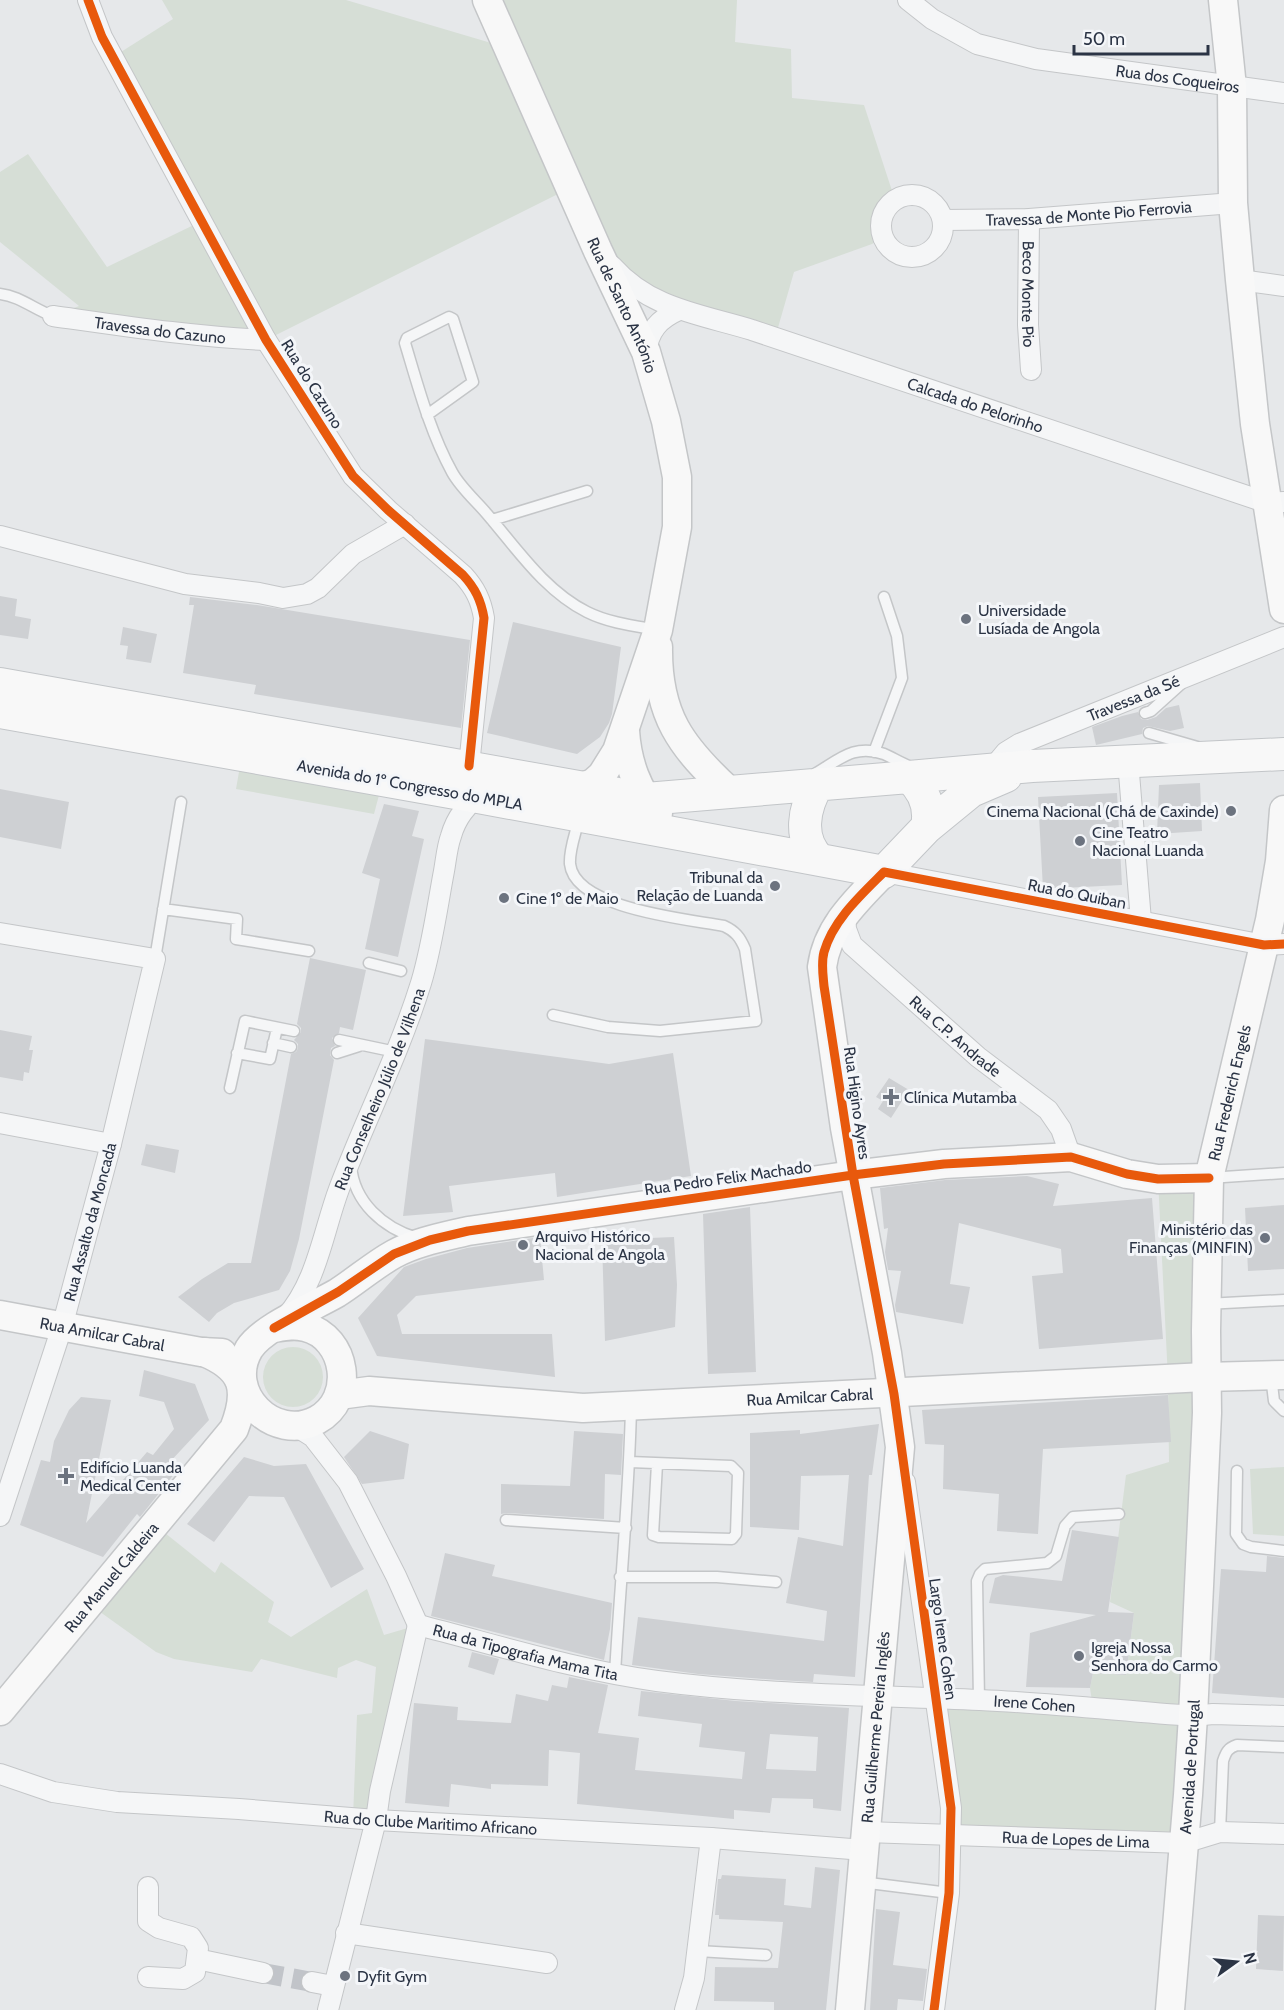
<svg xmlns="http://www.w3.org/2000/svg" width="1284" height="2010" font-family="Cabin,sans-serif">
<style>
.green{fill:#d6ded6}
.building{fill:#ced0d3;fill-rule:evenodd}
.lines{fill:none;stroke-linecap:round;stroke-linejoin:round}
.street-tunnel{stroke:#c1c4c9;stroke-width:20;stroke-dasharray:20 10;stroke-linecap:butt}
.lane-casing{stroke:#c4c6c8;stroke-width:13}
.street-casing{stroke:#c4c6c8;stroke-width:22}
.secondary-casing{stroke:#c4c6c8;stroke-width:31}
.primary-casing{stroke:#c2c5c8;stroke-width:34}
.lane{stroke:#f5f6f7;stroke-width:10}
.street{stroke:#f5f6f7;stroke-width:20}
.secondary{stroke:#f8f8f8;stroke-width:28}
.primary{stroke:#f8f8f8;stroke-width:32}
.cycleway-casing{stroke:#f4f6f9;stroke-width:13}
.cycleway{stroke:#e8590c;stroke-width:9}
.poi-dot{fill:#6c737f;stroke:#f4f6f9;stroke-width:2}
.labels{text-anchor:middle;dominant-baseline:central;stroke-width:6;stroke-linejoin:round;paint-order:stroke}
.street-label{font-size:16px;fill:#2b3445;stroke:#f4f6f9}
.poi-label{font-size:16px;fill:#2b3445;stroke:#f4f6f9;text-anchor:start}
</style>
<rect width="100%" height="100%" fill="#e6e8ea"/>
<path class="green" d="M162,0H346L508,48L487,0H737L735,42L791,49L792,98L864,105L895,200C882,211 882,220 882,237L872,244L794,272L775,338L631,286L570,188L266,340L53,316L79,306L0,242V172L28,154L107,267L202,221L113,57L173,19Z
M242,755L383,780L374,814L236,789Z
M1209,1178L1184,1843L950,1835L936,1700L1093,1708L1090,1688L1093,1673L1126,1675L1134,1613L1110,1602L1126,1475L1169,1462L1168,1379L1158,1179Z
M263 1377a30 30 0 1 1 60 0a30 30 0 1 1-60 0Z
M1284,1467V1536L1253,1534L1250,1469Z
M155,1525L215,1573L221,1562L274,1602L268,1622L291,1637L367,1589L384,1635L418,1625L376,1820L353,1818L357,1715L372,1713L376,1667L356,1660L338,1668L337,1678L261,1659L252,1672L174,1659L156,1652L89,1604Z"/>
<path class="building" d="M0,596L17,599L15,616L31,619L28,639L0,635Z
M190,597L257,605L470,640L461,728L254,694L256,685L183,673L194,605H189Z
M513,622L621,647L612,714L609,723L600,737L577,754L487,733Z
M123,627L157,634L151,663L126,659L128,646L120,645Z
M1179,705L1184,728L1170,731L1148,726L1143,728L1142,734L1096,745L1092,727L1122,716L1138,712L1141,719L1147,720L1156,717L1166,708Z
M1200,783L1202,831L1157,834L1159,785Z
M0,789L69,802L61,849L0,837Z
M1117,793L1122,885L1043,889L1038,797Z
M384,804L419,811L412,836L424,839L398,957L365,949L380,879L362,873Z
M310,958L366,970L353,1030L340,1027L339,1033L332,1038L335,1046L331,1048L330,1055L334,1060L299,1239L290,1271L279,1290L234,1303L217,1313L209,1322L178,1297L202,1279L228,1263H251L291,1054L296,1052L298,1048V1044L294,1040L301,1032V1028L297,1024Z
M0,1030L32,1036L29,1050H33L29,1073L24,1072L23,1081L0,1077Z
M425,1039L609,1064L673,1053L691,1176L557,1197L555,1173L449,1186L453,1212L403,1216Z
M889,1078L909,1090L891,1118L878,1109L883,1101L876,1097Z
M146,1144L179,1150L175,1173L141,1165Z
M1027,1176L1059,1184L1053,1206L1152,1198L1163,1339L1039,1349L1032,1276L1063,1273L1061,1249L959,1223L950,1284L970,1287L963,1324L896,1312L895,1305L901,1271L888,1270L885,1252L888,1228L884,1229L880,1188L945,1180Z
M1284,1205V1269L1248,1271L1245,1208Z
M750,1207L756,1372L708,1374L703,1214Z
M540,1237L544,1280L416,1296L397,1315L402,1334H552L555,1377L377,1356L358,1318L404,1267L426,1259L467,1248Z
M674,1237L677,1285L675,1327L605,1341L602,1240Z
M144,1370L195,1384L209,1420L168,1464L178,1469L156,1497L140,1517L137,1514L103,1557L20,1525L41,1460L50,1462L54,1441L69,1410L81,1397L111,1400L86,1523L147,1452L153,1455L174,1429L164,1402L139,1396Z
M1168,1395L1171,1442L1043,1449L1038,1534L997,1531L999,1494L943,1489L944,1445L925,1444L922,1410Z
M879,1424L872,1475H869L855,1677L814,1674L813,1682L778,1680L698,1674L632,1665L638,1617L824,1641L827,1611L786,1603L798,1537L843,1546L849,1475L801,1476L799,1530L750,1527V1433L800,1430V1434Z
M370,1431L409,1444L404,1479L362,1484L344,1457Z
M574,1431L623,1434L621,1475L605,1474L604,1519L507,1513L501,1514V1484L570,1486Z
M244,1457L274,1466L306,1464L364,1569L331,1588L284,1497L249,1496L214,1542L187,1524Z
M1072,1530L1119,1537L1108,1612L1134,1613L1126,1675L1093,1673L1090,1688L1026,1687L1030,1633L1096,1615L989,1603L995,1578L1003,1575L1062,1581Z
M445,1553L495,1565L492,1576L612,1603L610,1629L604,1660L431,1616Z
M1267,1556L1284,1558V1698L1212,1693L1221,1569L1266,1572Z
M472,1652L499,1659L494,1675L468,1667Z
M569,1677L608,1685L598,1733L639,1738L635,1770L742,1779L745,1752L699,1747L702,1724L638,1716L641,1691L736,1701L849,1708L841,1811L813,1808V1799L772,1798L770,1813L734,1810V1819L577,1804L580,1753L549,1750L548,1786L491,1784V1789L451,1784L449,1807L405,1803L414,1703L458,1707L457,1720L511,1723L516,1694L548,1701L552,1685L567,1688ZM770,1734L818,1737L816,1771L766,1769Z
M815,1867L840,1870L826,2010H774V2002L714,2001L715,1967L778,1968L783,1922L719,1919V1915H715L718,1879H721L722,1875L786,1879L784,1905L811,1908Z
M876,1909L900,1912L893,1965L927,1969L923,2001L898,1999L897,2010H870Z
M1258,1915L1284,1916L1283,1971L1256,1969Z"/>
<g class="lines">
<path class="street-tunnel" d="M263,1973L312,1982"/>
<g class="lane-casing">
<path id="lane" d="M0,294C20,296 35,310 53,316
M427,415L473,382L453,319L449,317L407,338L405,343C418,386 430,432 452,472C460,487 476,501 487,514C517,549 545,591 587,612C609,623 635,626 658,630
M492,520L587,491
M1145,713L1151,711L1181,684
M1149,733L1201,748
M874,752L902,678L897,636L884,597
M813,775C838,761 853,743 884,754C893,758 901,763 911,767
M163,909L237,919L236,939L309,951
M155,959L181,802
M369,963L401,971
M553,1015L608,1027L660,1031L756,1021L745,949C740,937 735,931 724,926C688,919 575,909 570,864C569,849 576,833 579,818
M339,1040L396,1052
M273,1043L291,1047
M237,1053L270,1059L277,1028
M337,1053L359,1046
M230,1088L245,1021L294,1031
M351,1166C354,1202 383,1228 417,1238
M1209,1178L1284,1173
M1206,1304L1284,1300
M1271,1376L1274,1401L1284,1411
M630,1462L731,1466L738,1473L736,1534L732,1539L659,1537L653,1535L657,1464
M1237,1471L1236,1534L1243,1544L1251,1547L1284,1551
M506,1520L626,1528
M620,1577H717L776,1582
M615,1674C620,1585 629,1497 631,1408
M979,1700L977,1581L980,1574L985,1569L1047,1563L1056,1556L1065,1526L1073,1517L1119,1514
M1220,1832L1223,1761C1226,1752 1228,1748 1237,1745L1284,1747
M861,1882L949,1893
M698,1951L766,1955"/>
</g>
<g class="street-casing">
<g id="street">
<path d="M88,0L102,37L266,340L353,476L388,510L463,575C475,588 481,600 484,618L469,766"/>
<path id="s1" d="M908,0L932,19L977,44L1036,59L1284,93"/>
<circle cx="912" cy="226" r="31"/>
<path id="s2" d="M1029,219L1028,325L1031,370"/>
<path id="s3" d="M943,220L1029,219L1233,203"/>
<path id="s4" d="M612,266C650,309 700,314 752,330L1268,503L1284,502"/>
<path d="M1240,280L1284,286"/>
<path id="s5" d="M53,316C124,326 195,337 266,340"/>
<path d="M646,352C649,330 659,319 679,310"/>
<path d="M0,536L185,584L259,593L283,598L307,594L318,588L353,554L405,524"/>
<path d="M1128,761L1141,921"/>
<path id="s6" d="M991,770L1006,752L1019,744L1284,637"/>
<path d="M884,872L1264,945L1284,944"/>
<path id="s7" d="M845,913L846,929L852,945L978,1057L1048,1110L1061,1129L1071,1157"/>
<path d="M0,933L155,959L111,1144L62,1327L0,1516"/>
<path d="M0,1123L111,1144"/>
<path id="s8" d="M285,1318C317,1283 323,1232 339,1189C365,1120 399,1054 421,983C432,947 437,908 444,871C446,860 447,847 451,836C456,818 468,803 483,793"/>
<path d="M289,1427L302,1430L313,1437L348,1482L396,1576L418,1625"/>
<path d="M905,1482L951,1808L949,1893L934,2010"/>
<path id="s9" d="M418,1625C497,1645 576,1670 657,1681C764,1695 872,1695 980,1700C1051,1703 1122,1711 1193,1716L1213,1714L1284,1716"/>
<path id="s10" d="M0,1774L53,1792L117,1802L239,1809L376,1820L711,1838L864,1850"/>
<path id="s11" d="M866,1832L1184,1843L1220,1832L1284,1834"/>
<path d="M148,1887V1921L159,1928L191,1937L198,1948L195,1972L183,1979L148,1977"/>
<path d="M346,1933L547,1963"/>
<path d="M197,1959L263,1973"/>
<path d="M312,1982L333,1986"/>
<path d="M328,2010L376,1820L380,1791L418,1625"/>
<path d="M685,2010L694,1978L711,1838"/>
</g>
</g>
<g class="secondary-casing">
<g id="secondary">
<path id="s12" d="M487,0L598,251L646,352L666,421L677,477V527L658,630L617,751L602,775L593,783L582,787"/>
<path d="M1223,0L1232,87L1233,203L1240,280L1255,424L1284,609"/>
<path d="M658,647C657,715 681,747 729,791"/>
<path d="M625,731C627,761 637,792 658,813"/>
<path id="s13" d="M0,1315L201,1352L222,1353"/>
<path d="M274,1328C285,1326 294,1324 305,1327C347,1337 356,1399 317,1420C274,1443 223,1393 249,1349C263,1327 313,1307 337,1293C356,1281 374,1265 394,1254C416,1242 443,1237 468,1231L853,1175L944,1164L1071,1157L1127,1174L1158,1179L1209,1178"/>
<path id="s14" d="M339,1395L369,1391L583,1408L1205,1377L1284,1375"/>
<path id="s15" d="M0,1711L234,1429C249,1390 245,1369 204,1352"/>
<path id="s16" d="M850,2010L900,1447L887,1353L845,1128L822,967C827,927 857,900 884,872"/>
<path id="s17" d="M1170,2010L1188,1795L1193,1716L1207,1413L1206,1331L1209,1178L1270,920L1280,861L1284,810"/>
</g>
</g>
<g class="primary-casing">
<path id="primary" d="M0,684L646,799L909,777C924,790 931,807 927,827L884,872L820,860C797,839 804,807 818,784
M0,712L478,797L820,860
M909,777L1032,766L1284,754
M927,827L971,791L1006,776"/>
</g>
<use href="#lane" class="lane"/>
<use href="#street" class="street"/>
<use href="#secondary" class="secondary"/>
<use href="#primary" class="primary"/>
<g class="cycleway-casing">
<path id="cycleway" d="M88,0L102,37L266,340L353,476L388,510L463,575C475,588 481,600 484,618L469,766
M274,1328L338,1292L394,1254L430,1240L468,1231L853,1175L944,1164L1071,1157L1127,1174L1158,1179L1209,1178
M934,2010L949,1893L951,1808L894,1394L853,1175L824,986C823,975 821,963 824,952C833,920 861,895 884,872L1264,945L1284,944"/>
</g>
<use href="#cycleway" class="cycleway"/>
</g>
<g class="poi-dot">
<circle cx="966" cy="619" r="6"/>
<circle cx="1231" cy="811" r="6"/>
<circle cx="1080" cy="841" r="6"/>
<circle cx="775" cy="886" r="6"/>
<circle cx="504" cy="898" r="6"/>
<path d="M888 1088h6v6h6v6h-6v6h-6v-6h-6v-6h6z"/>
<circle cx="1265" cy="1238" r="6"/>
<circle cx="523" cy="1245" r="6"/>
<path d="M63 1467h6v6h6v6h-6v6h-6v-6h-6v-6h6z"/>
<circle cx="1079" cy="1656" r="6"/>
<circle cx="345" cy="1976" r="6"/>
</g>
<g class="labels">
<g class="street-label">
<text stroke="none"><textPath href="#s1" startOffset="286">Rua dos Coqueiros</textPath></text>
<text stroke="none"><textPath href="#s3" startOffset="146">Travessa de Monte Pio Ferrovia</textPath></text>
<text stroke="none"><textPath href="#s2" startOffset="75">Beco Monte Pio</textPath></text>
<text stroke="none"><textPath href="#s12" startOffset="334">Rua de Santo António</textPath></text>
<text stroke="none"><textPath href="#s5" startOffset="108">Travessa do Cazuno</textPath></text>
<text transform="translate(312 384) rotate(58)">Rua do Cazuno</text>
<text stroke="none"><textPath href="#s4" startOffset="392">Calcada do Pelorinho</textPath></text>
<text stroke="none"><textPath href="#s6" startOffset="162">Travessa da Sé</textPath></text>
<text transform="translate(410 785) rotate(10)">Avenida do 1º Congresso do MPLA</text>
<text transform="translate(1077 894) rotate(11)">Rua do Quiban</text>
<text stroke="none"><textPath href="#s7" startOffset="171">Rua C.P. Andrade</textPath></text>
<text stroke="none"><textPath href="#s8" startOffset="249">Rua Conselheiro Júlio de Vilhena</textPath></text>
<text stroke="none"><textPath href="#s17" startOffset="921">Rua Frederich Engels</textPath></text>
<text transform="translate(857 1103) rotate(82)">Rua Higino Ayres</text>
<text transform="translate(728 1178) rotate(-8)">Rua Pedro Felix Machado</text>
<text transform="translate(90 1222) rotate(-75)">Rua Assalto da Moncada</text>
<text stroke="none"><textPath href="#s13" startOffset="104">Rua Amilcar Cabral</textPath></text>
<text stroke="none"><textPath href="#s14" startOffset="472">Rua Amilcar Cabral</textPath></text>
<text stroke="none"><textPath href="#s15" startOffset="174">Rua Manuel Caldeira</textPath></text>
<text transform="translate(943 1639) rotate(82)">Largo Irene Cohen</text>
<text stroke="none"><textPath href="#s9" startOffset="111">Rua da Tipografia Mama Tita</textPath></text>
<text stroke="none"><textPath href="#s9" startOffset="624">Irene Cohen</textPath></text>
<text stroke="none"><textPath href="#s16" startOffset="284">Rua Guilherme Pereira Inglês</textPath></text>
<text stroke="none"><textPath href="#s17" startOffset="244">Avenida de Portugal</textPath></text>
<text stroke="none"><textPath href="#s10" startOffset="435">Rua do Clube Maritimo Africano</textPath></text>
<text stroke="none"><textPath href="#s11" startOffset="210">Rua de Lopes de Lima</textPath></text>
</g>
<g class="poi-label">
<text x="978" y="610">Universidade<tspan x="978" dy="18">Lusíada de Angola</tspan></text>
<text x="1219" y="811" text-anchor="end">Cinema Nacional (Chá de Caxinde)</text>
<text x="1092" y="832">Cine Teatro<tspan x="1092" dy="18">Nacional Luanda</tspan></text>
<text x="763" y="877" text-anchor="end">Tribunal da<tspan x="763" dy="18">Relação de Luanda</tspan></text>
<text x="516" y="898">Cine 1º de Maio</text>
<text x="904" y="1097">Clínica Mutamba</text>
<text x="1253" y="1229" text-anchor="end">Ministério das<tspan x="1253" dy="18">Finanças (MINFIN)</tspan></text>
<text x="535" y="1236">Arquivo Histórico<tspan x="535" dy="18">Nacional de Angola</tspan></text>
<text x="80" y="1467">Edifício Luanda<tspan x="80" dy="18">Medical Center</tspan></text>
<text x="1091" y="1647">Igreja Nossa<tspan x="1091" dy="18">Senhora do Carmo</tspan></text>
<text x="357" y="1976">Dyfit Gym</text>
</g>
</g>
<g transform="translate(1236 1962) rotate(75)" stroke="#f4f6f9" stroke-width="4.5" paint-order="stroke">
<path d="M0-4.5L10 22L0 15L-10 22Z" fill="#2b3445"/>
<text y="-9" font-size="16" font-weight="bold" text-anchor="middle" fill="#2b3445">N</text>
</g>
<path d="M1074 45v9h134v-9" fill="none" stroke="#2b3445" stroke-width="3"/>
<text x="1083" y="45" font-size="18" fill="#2b3445" stroke="#f4f6f9" stroke-width="4.5" paint-order="stroke">50 m</text>
</svg>
